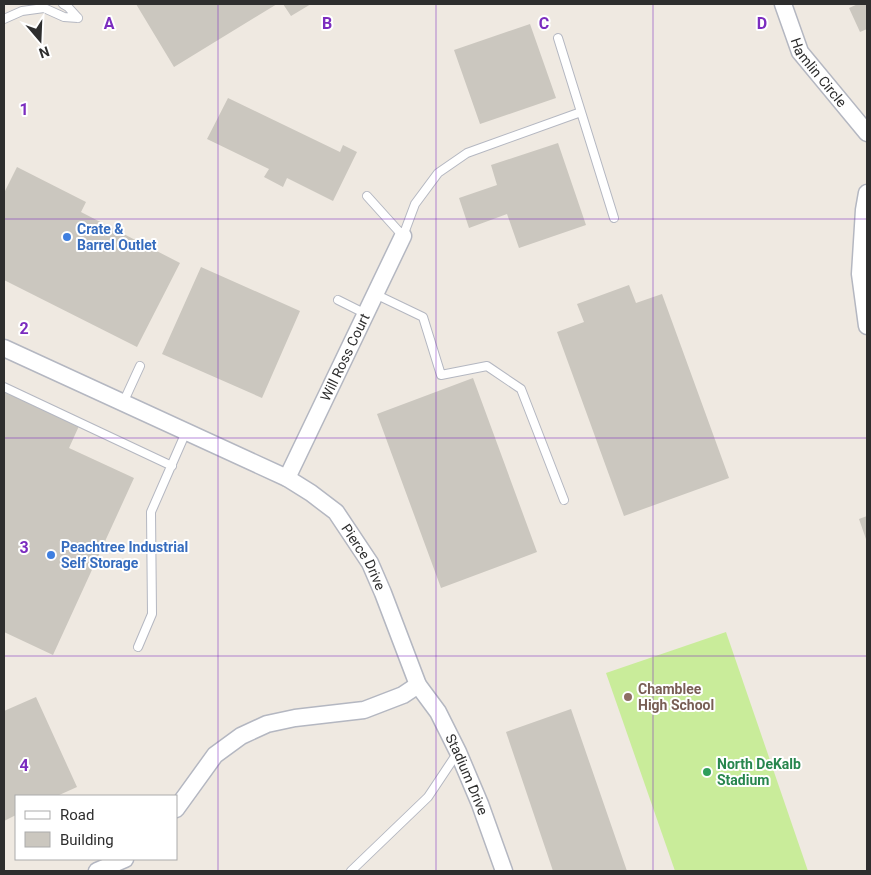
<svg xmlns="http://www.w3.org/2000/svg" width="871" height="875" font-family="Roboto,sans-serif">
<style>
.pitch{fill:#c9ec9a}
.building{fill:#cbc7bf}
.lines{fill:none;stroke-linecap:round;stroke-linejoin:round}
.service-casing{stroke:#b4b7c1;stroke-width:10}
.minor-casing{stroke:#b4b7c1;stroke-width:19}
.service{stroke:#fff;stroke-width:8}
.minor{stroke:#fff;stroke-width:16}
.grid{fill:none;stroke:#7b2cbf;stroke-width:1;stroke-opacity:0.55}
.shop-dot{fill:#3f7fe0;stroke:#fff;stroke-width:2}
.education-dot{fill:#8d6e63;stroke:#fff;stroke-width:2}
.leisure-dot{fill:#2e9e5b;stroke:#fff;stroke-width:2}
.labels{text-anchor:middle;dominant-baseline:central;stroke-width:4;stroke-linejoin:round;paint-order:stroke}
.street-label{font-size:14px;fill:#2e2e2e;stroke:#fff}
.shop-label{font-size:14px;font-weight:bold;fill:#366cbe;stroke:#fff;text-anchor:start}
.education-label{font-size:14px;font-weight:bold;fill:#785e54;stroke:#fff;text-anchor:start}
.leisure-label{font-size:14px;font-weight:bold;fill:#27864d;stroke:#fff;text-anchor:start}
.grid-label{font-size:16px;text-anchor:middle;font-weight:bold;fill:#7b2cbf;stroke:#fff;stroke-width:4;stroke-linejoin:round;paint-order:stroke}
</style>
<rect width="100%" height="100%" fill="#efe9e1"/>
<path class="pitch" d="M726,632L808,871H675L606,673Z"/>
<path class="building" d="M136,4H277L174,67Z
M283,4H311L291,16Z
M858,4H867V29L860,32L849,8Z
M530,24L556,98L480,124L454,50Z
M228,98L340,152L343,145L357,152L333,201L287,178L283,187L264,177L269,169L207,139Z
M558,143L586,225L519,248L507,214L469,228L459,198L497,185L491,165Z
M17,167L86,202L81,212L180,263L137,347L4,280V193Z
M201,267L300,311L262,398L162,354Z
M629,285L636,303L662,294L729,478L624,516L557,332L584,322L577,304Z
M473,378L537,552L441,588L377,414Z
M4,392L79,426L69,448L134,478L53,655L4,632Z
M867,516V542L859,519Z
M36,697L77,787L57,796H16V815L4,821V711Z
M571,709L627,871H553L506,732Z"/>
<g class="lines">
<g class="service-casing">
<path id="service" d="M63,4L68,7L78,18
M4,19L22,11L44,8L64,17L78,18
M558,38L614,218
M367,196L403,236L415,204L438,173L467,153L581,112
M375,294L423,317L441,375L487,366L521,389L564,500
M338,300L366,314
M4,387L172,466
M123,403L140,366
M138,647L152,614L151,512L186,432
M351,871L428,797L458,752"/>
</g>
<g class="minor-casing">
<g id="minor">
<path id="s1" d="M783,4L800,52L867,133"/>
<path d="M867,193L864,210L860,274L867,326"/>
<path id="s2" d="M4,348L287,478L311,493L336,512L370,563L383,593L418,685L438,712L458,752L480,804L504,871"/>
<path id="s3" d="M287,478L403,236"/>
<path d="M176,809L215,755L241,736L267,724L295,718L364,710L403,695L418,685"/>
<path d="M97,871L125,859"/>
</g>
</g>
<use href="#service" class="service"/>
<use href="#minor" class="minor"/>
</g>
<path class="grid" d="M218,4V871M436,4V871M653,4V871M4,219H867M4,438H867M4,656H867"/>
<g class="shop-dot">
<circle cx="67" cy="237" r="5"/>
<circle cx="51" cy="555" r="5"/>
</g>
<circle class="education-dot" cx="628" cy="697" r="5"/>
<circle class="leisure-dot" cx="707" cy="772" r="5"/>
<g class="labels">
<g class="street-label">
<text stroke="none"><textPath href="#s1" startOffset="78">Hamlin Circle</textPath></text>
<text stroke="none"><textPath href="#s3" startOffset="134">Will Ross Court</textPath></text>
<text stroke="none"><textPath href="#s2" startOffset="424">Pierce Drive</textPath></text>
<text stroke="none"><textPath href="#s2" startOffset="666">Stadium Drive</textPath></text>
</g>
<g class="shop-label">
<text x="77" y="229">Crate &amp;<tspan x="77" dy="16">Barrel Outlet</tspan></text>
<text x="61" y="547">Peachtree Industrial<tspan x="61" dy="16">Self Storage</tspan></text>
</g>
<g class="education-label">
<text x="638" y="689">Chamblee<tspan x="638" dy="16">High School</tspan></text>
</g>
<g class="leisure-label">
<text x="717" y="764">North DeKalb<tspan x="717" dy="16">Stadium</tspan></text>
</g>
</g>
<g class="grid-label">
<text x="109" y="29">A</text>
<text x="327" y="29">B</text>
<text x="544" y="29">C</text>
<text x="762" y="29">D</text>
<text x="24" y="115">1</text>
<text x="24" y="334">2</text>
<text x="24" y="553">3</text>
<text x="24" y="771">4</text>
</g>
<rect width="871" height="875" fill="none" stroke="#2e2e2e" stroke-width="10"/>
<rect x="15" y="795" width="162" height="65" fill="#ffffff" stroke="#ababab"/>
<rect x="25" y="811" width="25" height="8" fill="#ffffff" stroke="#ababab"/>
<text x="60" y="820" font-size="15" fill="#2e2e2e">Road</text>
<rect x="25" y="832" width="25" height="15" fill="#cbc7bf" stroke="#ababab"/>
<text x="60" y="845" font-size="15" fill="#2e2e2e">Building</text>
<g transform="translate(40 40) rotate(161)" stroke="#ffffff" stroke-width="4" paint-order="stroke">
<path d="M0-4L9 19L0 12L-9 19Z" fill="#2e2e2e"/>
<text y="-8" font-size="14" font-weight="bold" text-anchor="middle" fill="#2e2e2e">N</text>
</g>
</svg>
